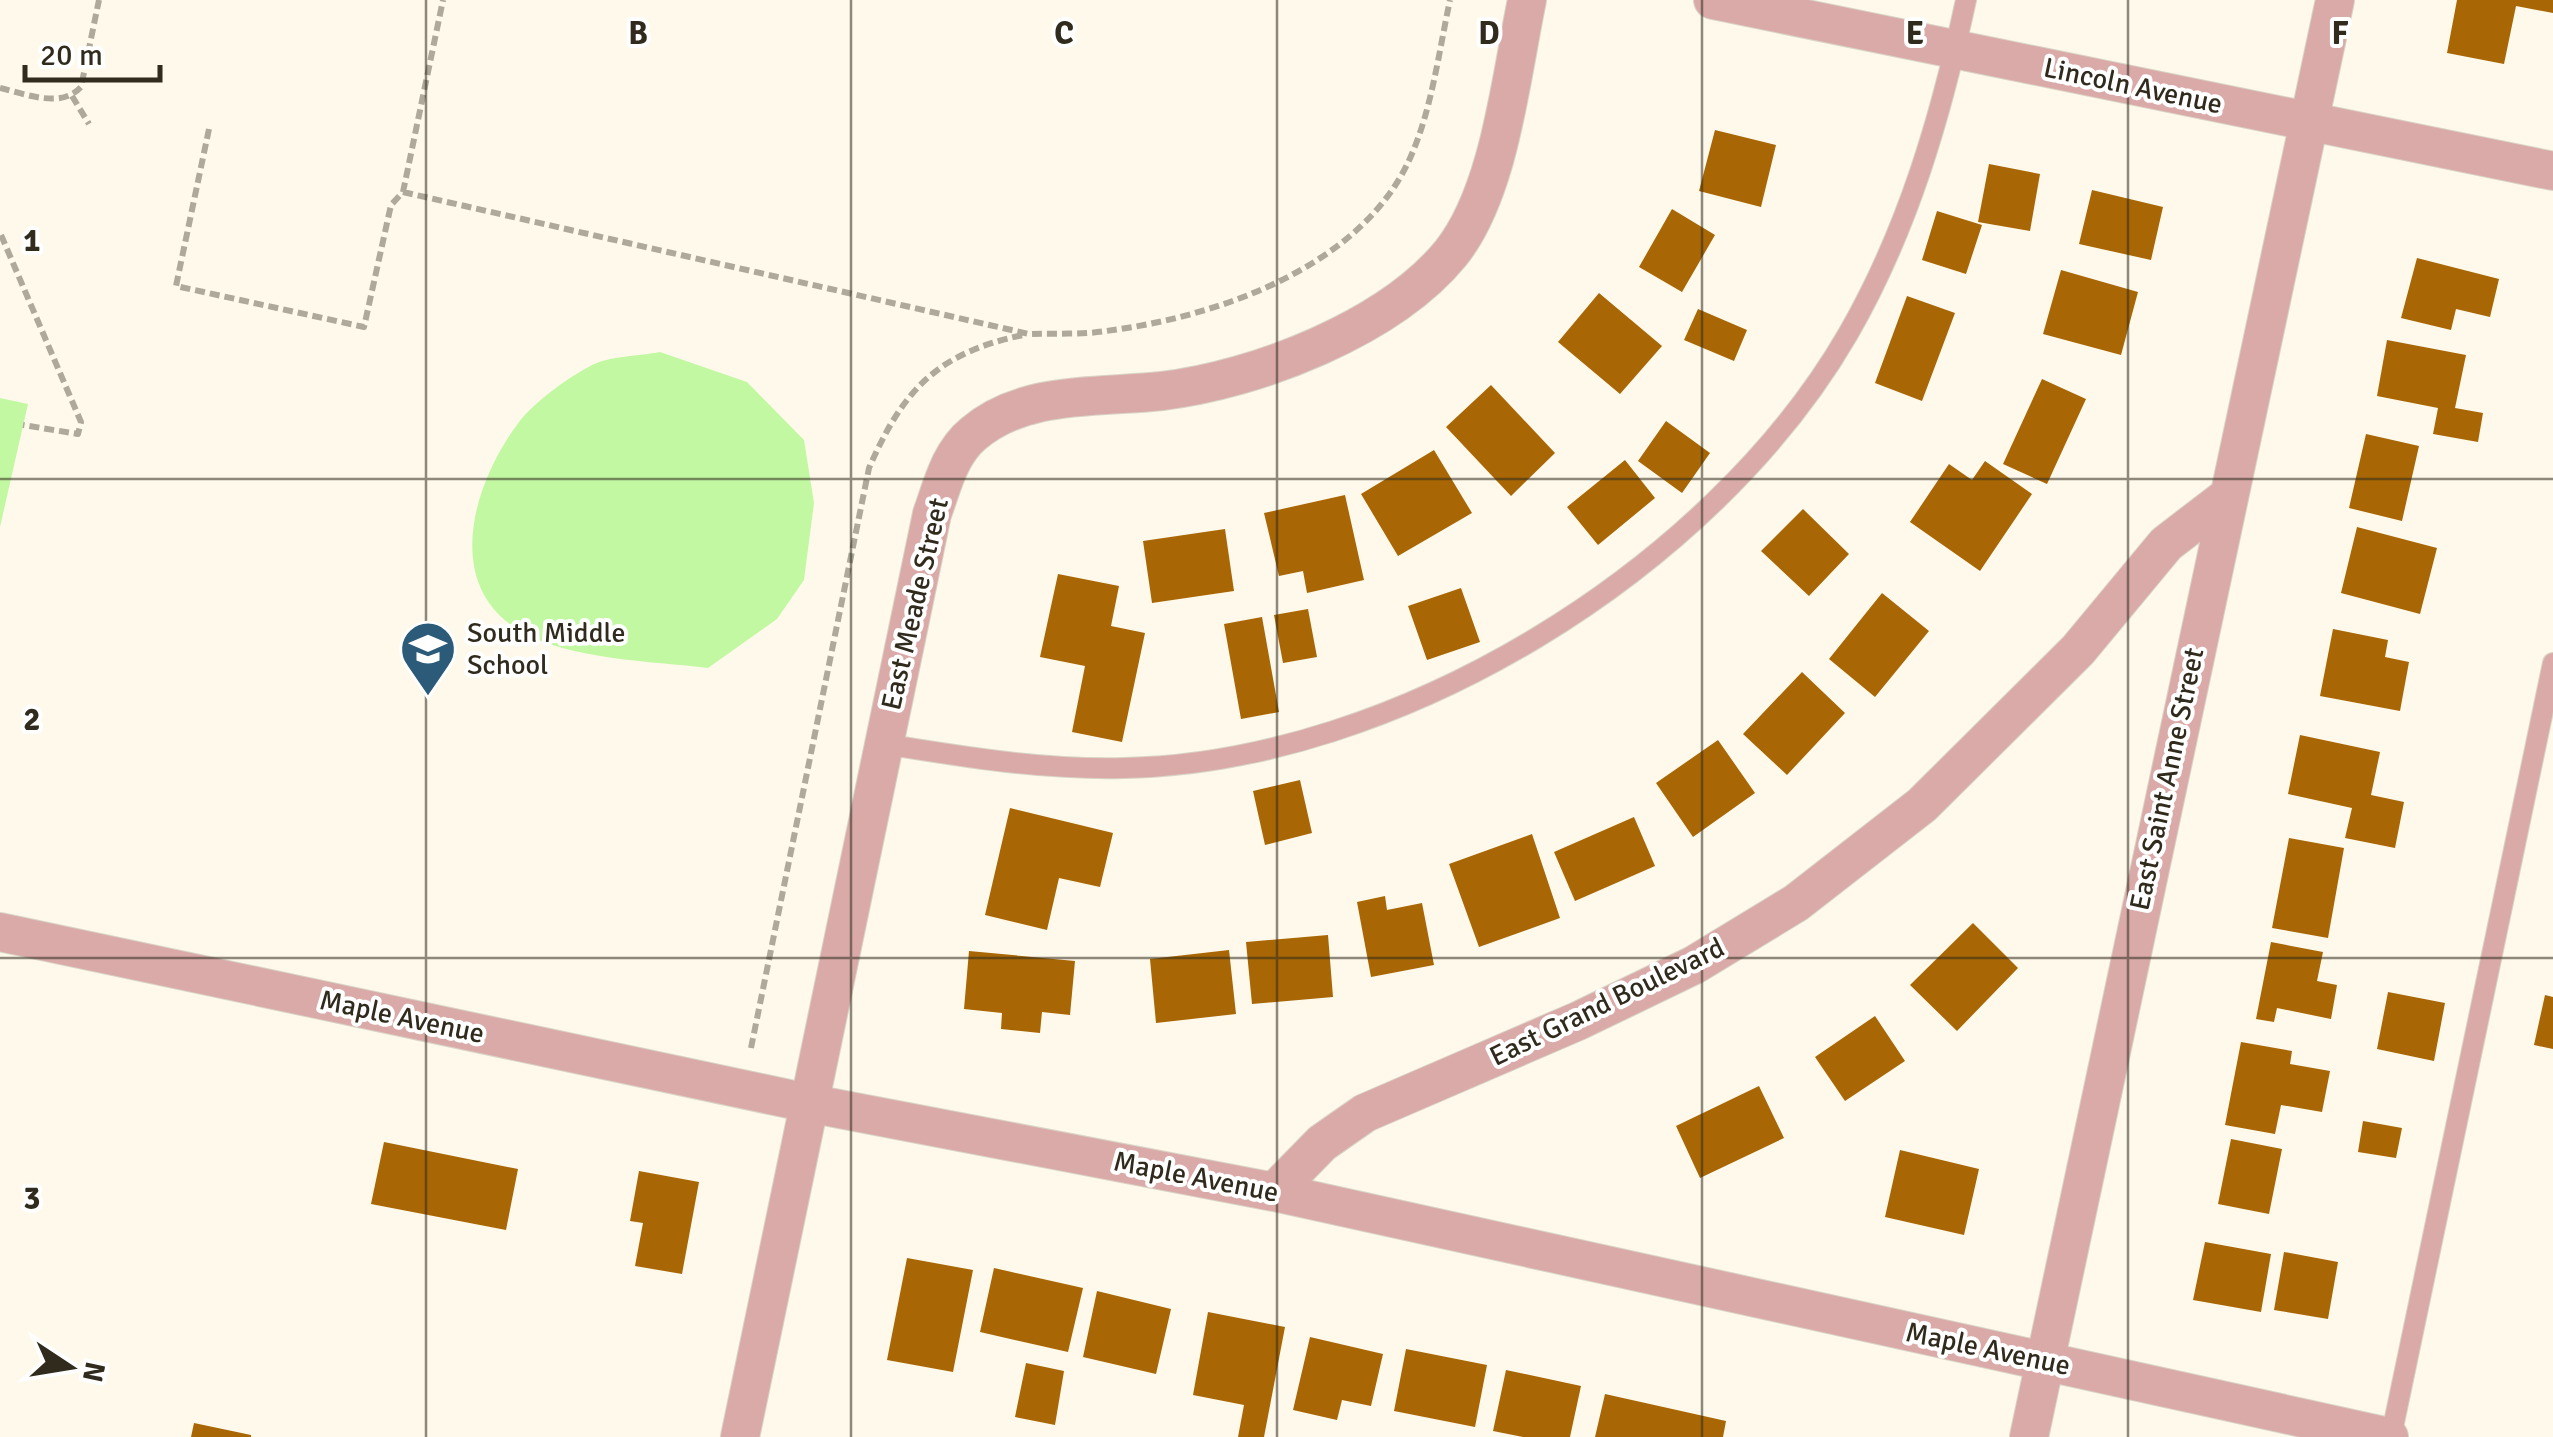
<svg xmlns="http://www.w3.org/2000/svg" width="2553" height="1437" font-family="Signika,sans-serif">
<style>
.green{fill:#c3f8a3}
.building{fill:#a96604}
.lines{fill:none;stroke-linecap:round;stroke-linejoin:round}
.lane-casing{stroke:#d9d4c6;stroke-width:22}
.street-casing{stroke:#d9d4c6;stroke-width:40}
.path{stroke:#aea99b;stroke-width:6;stroke-dasharray:10 5;stroke-linecap:butt}
.lane{stroke:#daaaa8;stroke-width:20}
.street{stroke:#daaaa8;stroke-width:38}
.grid{fill:none;stroke:#302b1d;stroke-width:2.5;stroke-opacity:0.55}
.labels{text-anchor:middle;dominant-baseline:central;stroke-width:8;stroke-linejoin:round;paint-order:stroke}
.street-label{font-size:28px;fill:#302b1d;stroke:#fff}
.poi-label{font-size:28px;fill:#302b1d;stroke:#fff;text-anchor:start}
.grid-label{font-size:32px;text-anchor:middle;font-weight:bold;fill:#302b1d;stroke:#fff;stroke-width:8;stroke-linejoin:round;paint-order:stroke}
</style>
<rect width="100%" height="100%" fill="#fef9eb"/>
<path class="green" d="M660,352L747,382L804,440L814,503L804,580L777,619L708,668C651,661 570,660 520,631C441,584 474,481 519,422C535,401 569,377 592,365C610,356 639,356 660,352Z
M0,398L28,404L0,527Z"/>
<path class="building" d="M2457,0H2553V13L2516,6L2504,64L2447,53Z
M1715,130L1776,145L1761,207L1699,191Z
M1989,164L2040,174L2030,231L1978,222Z
M2092,190L2163,207L2151,260L2079,244Z
M1672,209L1715,235L1682,292L1639,267Z
M1937,211L1982,225L1966,274L1922,260Z
M2417,258L2499,279L2490,317L2456,309L2451,330L2401,318Z
M2061,270L2138,292L2121,355L2043,334Z
M1599,293L1662,346L1620,394L1558,342Z
M1907,296L1955,313L1922,401L1875,383Z
M1698,309L1747,330L1734,361L1684,340Z
M2387,340L2466,355L2455,408L2483,413L2478,442L2433,434L2438,408L2377,396Z
M2042,379L2086,399L2047,484L2003,464Z
M1491,385L1555,453L1511,496L1446,427Z
M1666,421L1710,453L1682,493L1638,461Z
M2366,434L2419,446L2402,521L2349,508Z
M1434,450L1472,513L1398,556L1361,494Z
M1625,460L1655,498L1598,545L1567,507Z
M1985,461L2032,494L1980,571L1910,522L1949,464L1972,480Z
M1345,495L1364,580L1307,593L1303,571L1279,576L1264,513Z
M1803,509L1849,554L1809,596L1761,551Z
M2357,527L2437,548L2420,614L2341,593Z
M1225,529L1234,591L1152,603L1143,541Z
M1058,574L1119,586L1111,626L1145,633L1122,742L1072,732L1085,666L1040,657Z
M1461,588L1480,642L1427,660L1408,606Z
M1882,593L1929,631L1875,697L1829,659Z
M1308,609L1317,657L1283,663L1274,615Z
M1262,617L1279,712L1241,719L1224,624Z
M2333,629L2388,640L2385,657L2409,662L2400,711L2320,696Z
M1802,672L1845,713L1787,775L1743,734Z
M2300,735L2380,752L2371,795L2404,802L2395,848L2345,838L2352,808L2288,794Z
M1718,740L1755,793L1693,837L1656,783Z
M1300,780L1312,833L1265,845L1253,791Z
M1010,808L1113,833L1100,887L1059,878L1047,930L985,915Z
M1634,817L1655,866L1575,901L1554,852Z
M1532,834L1560,918L1479,947L1449,864Z
M2289,838L2344,848L2328,938L2272,928Z
M1385,896L1387,910L1422,903L1434,965L1371,977L1357,902Z
M1973,923L2018,968L1957,1031L1910,985Z
M1328,935L1333,997L1252,1004L1246,942Z
M2271,942L2323,952L2317,981L2337,985L2331,1019L2277,1008L2274,1022L2256,1019Z
M1229,950L1236,1014L1156,1023L1150,959Z
M969,951L1075,961L1070,1015L1042,1012L1040,1033L1001,1029L1002,1013L964,1009Z
M2388,992L2445,1003L2434,1061L2377,1049Z
M2545,995L2553,997V1049L2534,1045Z
M1875,1016L1905,1061L1845,1101L1815,1057Z
M2241,1042L2292,1051L2290,1064L2330,1071L2322,1112L2281,1105L2275,1134L2225,1125Z
M1759,1086L1784,1138L1700,1178L1676,1126Z
M2363,1121L2402,1128L2396,1158L2358,1152Z
M2231,1139L2282,1149L2269,1214L2218,1204Z
M384,1142L518,1169L506,1230L371,1204Z
M1900,1150L1979,1169L1964,1235L1885,1217Z
M639,1171L699,1182L682,1274L635,1266L643,1223L630,1221Z
M2205,1242L2271,1254L2261,1312L2193,1300Z
M2284,1252L2338,1262L2328,1319L2274,1310Z
M907,1258L973,1270L953,1372L887,1360Z
M994,1268L1083,1288L1068,1352L980,1332Z
M1097,1291L1171,1309L1156,1374L1083,1357Z
M1208,1312L1285,1327L1264,1437H1238L1244,1405L1193,1395Z
M1310,1337L1383,1354L1371,1406L1342,1400L1337,1420L1293,1410Z
M1406,1349L1487,1365L1475,1427L1394,1411Z
M1026,1363L1064,1371L1055,1425L1015,1417Z
M1506,1370L1581,1386L1570,1437H1523L1493,1431Z
M1605,1394L1726,1421L1723,1437H1595Z
M194,1423L251,1435V1437H191Z"/>
<g class="lines">
<g class="lane-casing">
<path id="lane" d="M884,744C964,757 1043,770 1124,768C1397,763 1712,569 1848,334C1908,230 1941,116 1966,0
M2391,1437L2553,663"/>
</g>
<g class="street-casing">
<path id="street" d="M1713,0L2553,171
M0,932L808,1103L1274,1192L2389,1437
M1274,1192L1322,1143L1365,1113L1578,1021L1694,965L1796,903L1922,805L2078,650L2166,544L2226,498
M740,1437L932,514C942,487 949,454 973,434C1024,390 1098,398 1162,391C1256,380 1390,328 1451,253C1500,192 1511,76 1527,0
M2029,1437L2335,0"/>
</g>
<path class="path" d="M0,88C26,94 61,109 81,87L99,0
M72,96L89,124
M209,129L176,286L364,327L391,205L403,192L443,0
M403,192L1029,334C1054,333 1081,335 1106,331C1217,317 1363,267 1411,156C1432,108 1439,51 1450,0
M1,235L81,422L78,434L23,425
M751,1048L869,468C903,390 937,353 1023,335"/>
<use href="#lane" class="lane"/>
<use href="#street" class="street"/>
</g>
<path class="grid" d="M426,0V1437M851,0V1437M1277,0V1437M1702,0V1437M2128,0V1437M0,479H2553M0,958H2553"/>
<defs>
<g id="school-pin" transform="scale(2.875)"><path d="M0 17L-7.5 6A9.5 9.5 0 1 1 7.5 6Z" fill="#2b5b79" stroke="#fff"/><path d="M0-5L7-2L0 1L-7-2ZM-4 1L0 2.5L4 1V4Q0 6-4 4Z" fill="#fff"/></g>
</defs>
<g fill-rule="evenodd">
<use href="#school-pin" x="428" y="649"/>
</g>
<g class="labels">
<g class="street-label">
<text transform="translate(2133 86) rotate(12)">Lincoln Avenue</text>
<text transform="translate(915 604) rotate(-77)">East Meade Street</text>
<text transform="translate(2167 779) rotate(-78)">East Saint Anne Street</text>
<text transform="translate(1607 1002) rotate(-26)">East Grand Boulevard</text>
<text transform="translate(402 1017) rotate(12)">Maple Avenue</text>
<text transform="translate(1196 1177) rotate(11)">Maple Avenue</text>
<text transform="translate(1988 1349) rotate(12)">Maple Avenue</text>
</g>
<g class="poi-label">
<text x="467" y="633">South Middle<tspan x="467" dy="32">School</tspan></text>
</g>
</g>
<g class="grid-label">
<text x="638" y="44">B</text>
<text x="1064" y="44">C</text>
<text x="1489" y="44">D</text>
<text x="1915" y="44">E</text>
<text x="2340" y="44">F</text>
<text x="32" y="251">1</text>
<text x="32" y="730">2</text>
<text x="32" y="1209">3</text>
</g>
<g transform="translate(70 1367) rotate(102)" stroke="#ffffff" stroke-width="8" paint-order="stroke">
<path d="M0-8L18 38L0 25L-18 38Z" fill="#302b1d"/>
<text y="-15" font-size="28" font-weight="bold" text-anchor="middle" fill="#302b1d">N</text>
</g>
<path d="M25 65v15h135v-15" fill="none" stroke="#302b1d" stroke-width="5"/>
<text x="40" y="65" font-size="30" fill="#302b1d" stroke="#ffffff" stroke-width="8" paint-order="stroke">20 m</text>
</svg>
